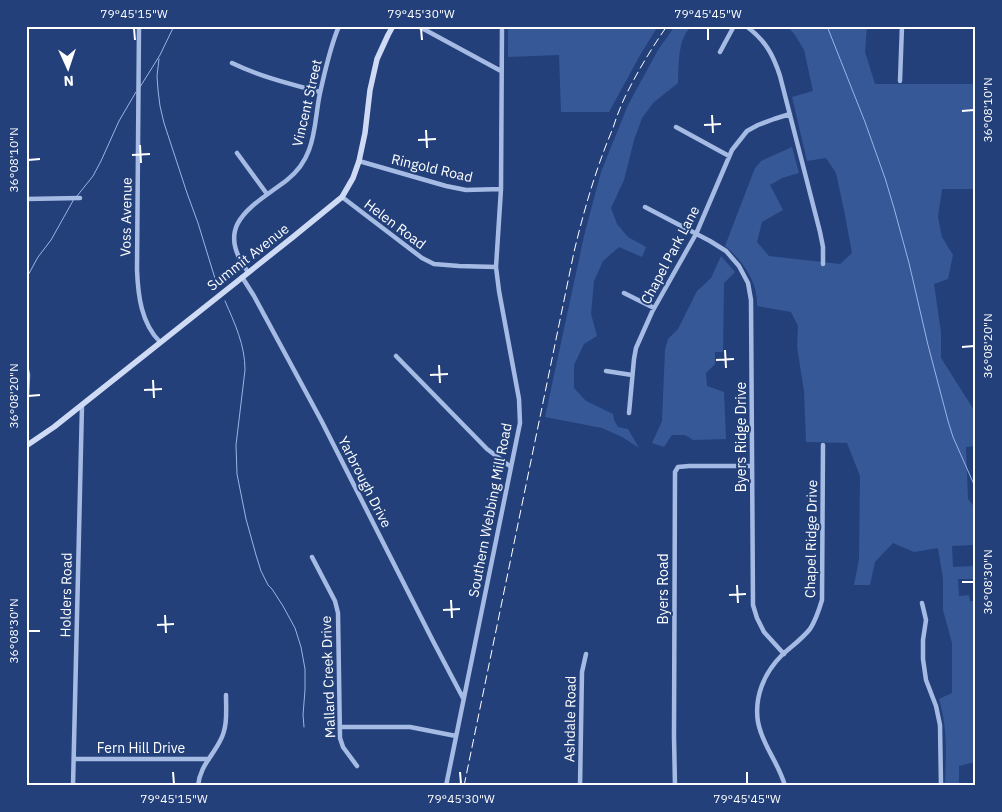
<svg xmlns="http://www.w3.org/2000/svg" width="1002" height="812" font-family="'IBM Plex Sans',sans-serif">
<style>
.green{fill:#365897;fill-rule:evenodd}
.lines{fill:none;stroke-linecap:round;stroke-linejoin:round}
.stream{stroke:#99b5e5;stroke-width:1}
.street{stroke:#a5bbe4;stroke-width:4.5}
.secondary{stroke:#cfdbf4;stroke-width:5.5}
.rail{stroke:#fff;stroke-width:1;stroke-dasharray:9 4;stroke-linecap:butt}
.ticks{fill:none;stroke:#fff;stroke-width:2}
.labels{text-anchor:middle;dominant-baseline:central;stroke-width:4;stroke-linejoin:round;paint-order:stroke}
.street-label{font-size:14px;fill:#fff;stroke:#23407a}
.neatline{fill:none;stroke:#fff;stroke-width:2}
.ticks-label{font-size:12px;text-anchor:middle;fill:#fff}
</style>
<rect width="100%" height="100%" fill="#23407a"/>
<path class="green" d="M508,26H658L639,57L609,112H561L559,55L508,57Z
M675,26H692C677,38 679,66 678,83L653,103L642,118L634,140L624,180L611,208L617,224L628,237L646,247L642,257L619,247L603,261L594,281L591,314L597,336L584,344L574,365V388L586,401L613,414L614,420L618,427L628,429L639,448L622,437L602,428L545,417L584,236L601,172L628,105L658,50Z
M787,26H867L865,52L875,84H976V176L973,189H942L938,217L942,237L953,255L948,279L934,284L941,332V358L974,410H976V446L966,447L968,499L976,509V579H958L959,596L969,595L970,601H976V761L975,762L959,766V786H945C946,754 948,730 939,699L952,693V643L943,610V579L938,548L914,552L893,543L875,562L870,585H854L859,559L860,476L847,443L806,442L804,391L797,347L798,326L791,312L757,306C758,282 743,261 725,246L755,168L761,161L792,147L799,173L782,178L770,185L783,210L762,222L757,242L769,256L840,264L852,253L844,210L836,173L826,158L807,161L792,97L813,91L804,50L795,35ZM973,545L974,566L953,567L952,546Z
M721,256L735,272L724,283L723,352H715V364L706,373L707,386L724,392L726,439L693,440L685,435H672L664,447L652,443L662,421L665,349L668,339L678,329L697,291L711,278Z"/>
<g class="lines">
<path class="stream" d="M827,26L865,122L885,178L894,208L909,263L928,345L948,421L953,437L976,489
M159,59L157,76L158,90L160,106L164,123L187,193L198,223L217,285
M140,87L160,55L174,26
M77,196L93,176L101,161L119,121L136,92
M26,279L38,257L51,240L74,199
M225,301C235,324 245,345 245,370L236,445L237,474L246,519L256,555L261,571L268,585L272,589L283,606L295,628L301,647L305,669V690L303,715L304,727"/>
<path class="street" d="M139,26L137,270C138,295 141,323 160,342
M418,26L501,71
M746,26C765,40 773,54 780,76L820,232L823,247V264
M975,26L976,28
M720,52L734,26
M232,63C261,77 290,84 320,92
M26,67V80
M900,81L902,26
M676,127L729,156
M237,153L267,194
M359,161L446,186L466,190L501,189
M342,197L422,258L434,264L459,266L496,267
M26,199L80,198
M645,207L710,241L726,251L739,266L748,283L751,300L753,605L757,618L764,632L784,654
M248,272C212,224 253,206 287,180C297,172 305,161 309,150C316,132 316,111 320,93C325,71 330,47 339,26
M242,277L254,296L321,420L433,641L463,698
M624,293L654,308
M396,356L487,449L511,467
M26,365L28,375L26,416
M606,371L632,375
M629,413L634,359L636,348L652,312L696,234L732,150L747,131L758,125L774,119L790,114
M312,557L335,601L338,613L340,738L343,747L357,766
M922,603L926,620L923,640V659L926,680L936,706L940,725L941,786
M340,727H410L456,736
M74,759H209
M73,786L82,405
M198,786C200,766 212,757 220,741C228,727 226,710 226,695
M446,786L520,423L519,399L499,291L496,267L501,189L502,26
M580,786L582,672L586,654
M675,786L674,737L675,472L678,467L689,466H752
M785,786C779,763 762,745 758,722C754,697 764,673 782,655C792,646 802,639 810,629C816,620 819,610 822,600L823,445"/>
<path class="secondary" d="M26,446L54,427L293,237L342,197L353,178L359,161L365,133L370,90L377,59L388,35L393,26"/>
<path class="rail" d="M464,786L574,252C584,210 596,168 613,128C616,118 620,108 624,99C636,74 651,49 667,26"/>
</g>
<path class="ticks" d="M134,28L135,40M421,28L422,40M708,28V40M962,111L974,110M712,115L713,133M704,125L721,124M426,130L427,148M418,140L436,139M140,145L141,163M132,155L150,154M28,160L40,159M962,347L974,346M725,350L726,368M716,360L734,359M439,365L440,383M430,375L448,374M153,380L154,398M144,390L162,389M28,396L40,395M962,582H974M737,585L738,603M729,595L746,594M451,600L452,618M443,610L460,609M165,615L166,633M157,625L174,624M28,631H40M173,772L174,784M460,772L461,784M747,772V784"/>
<g class="labels">
<g class="street-label">
<text transform="translate(307 103) rotate(-77)">Vincent Street</text>
<text transform="translate(432 168) rotate(13)">Ringold Road</text>
<text transform="translate(126 217) rotate(-89)">Voss Avenue</text>
<text transform="translate(395 224) rotate(37)">Helen Road</text>
<text transform="translate(670 255) rotate(-62)">Chapel Park Lane</text>
<text transform="translate(248 257) rotate(-38)">Summit Avenue</text>
<text transform="translate(741 437) rotate(-90)">Byers Ridge Drive</text>
<text transform="translate(365 482) rotate(63)">Yarbrough Drive</text>
<text transform="translate(490 510) rotate(-79)">Southern Webbing Mill Road</text>
<text transform="translate(811 539) rotate(-89)">Chapel Ridge Drive</text>
<text transform="translate(663 589) rotate(-90)">Byers Road</text>
<text transform="translate(66 595) rotate(-89)">Holders Road</text>
<text transform="translate(328 677) rotate(-92)">Mallard Creek Drive</text>
<text transform="translate(570 719) rotate(-89)">Ashdale Road</text>
<text x="141" y="748">Fern Hill Drive</text>
</g>
</g>
<rect width="1002" height="812" fill="none" stroke="#23407a" stroke-width="55"/>
<g transform="translate(68 68) rotate(177)" stroke="#23407a" stroke-width="4" paint-order="stroke">
<path d="M0-4L9 19L0 12L-9 19Z" fill="#ffffff"/>
<text y="-8" font-size="14" font-weight="bold" text-anchor="middle" fill="#ffffff">N</text>
</g>
<rect x="28" y="28" width="946" height="756" class="neatline"/>
<g class="ticks-label">
<text x="134" y="18">79°45'15"W</text>
<text x="421" y="18">79°45'30"W</text>
<text x="708" y="18">79°45'45"W</text>
<text transform="translate(988 110) rotate(-90)" y="4">36°08'10"N</text>
<text transform="translate(14 160) rotate(-90)" y="4">36°08'10"N</text>
<text transform="translate(988 346) rotate(-90)" y="4">36°08'20"N</text>
<text transform="translate(14 396) rotate(-90)" y="4">36°08'20"N</text>
<text transform="translate(988 582) rotate(-90)" y="4">36°08'30"N</text>
<text transform="translate(14 631) rotate(-90)" y="4">36°08'30"N</text>
<text x="174" y="803">79°45'15"W</text>
<text x="461" y="803">79°45'30"W</text>
<text x="747" y="803">79°45'45"W</text>
</g>
</svg>
